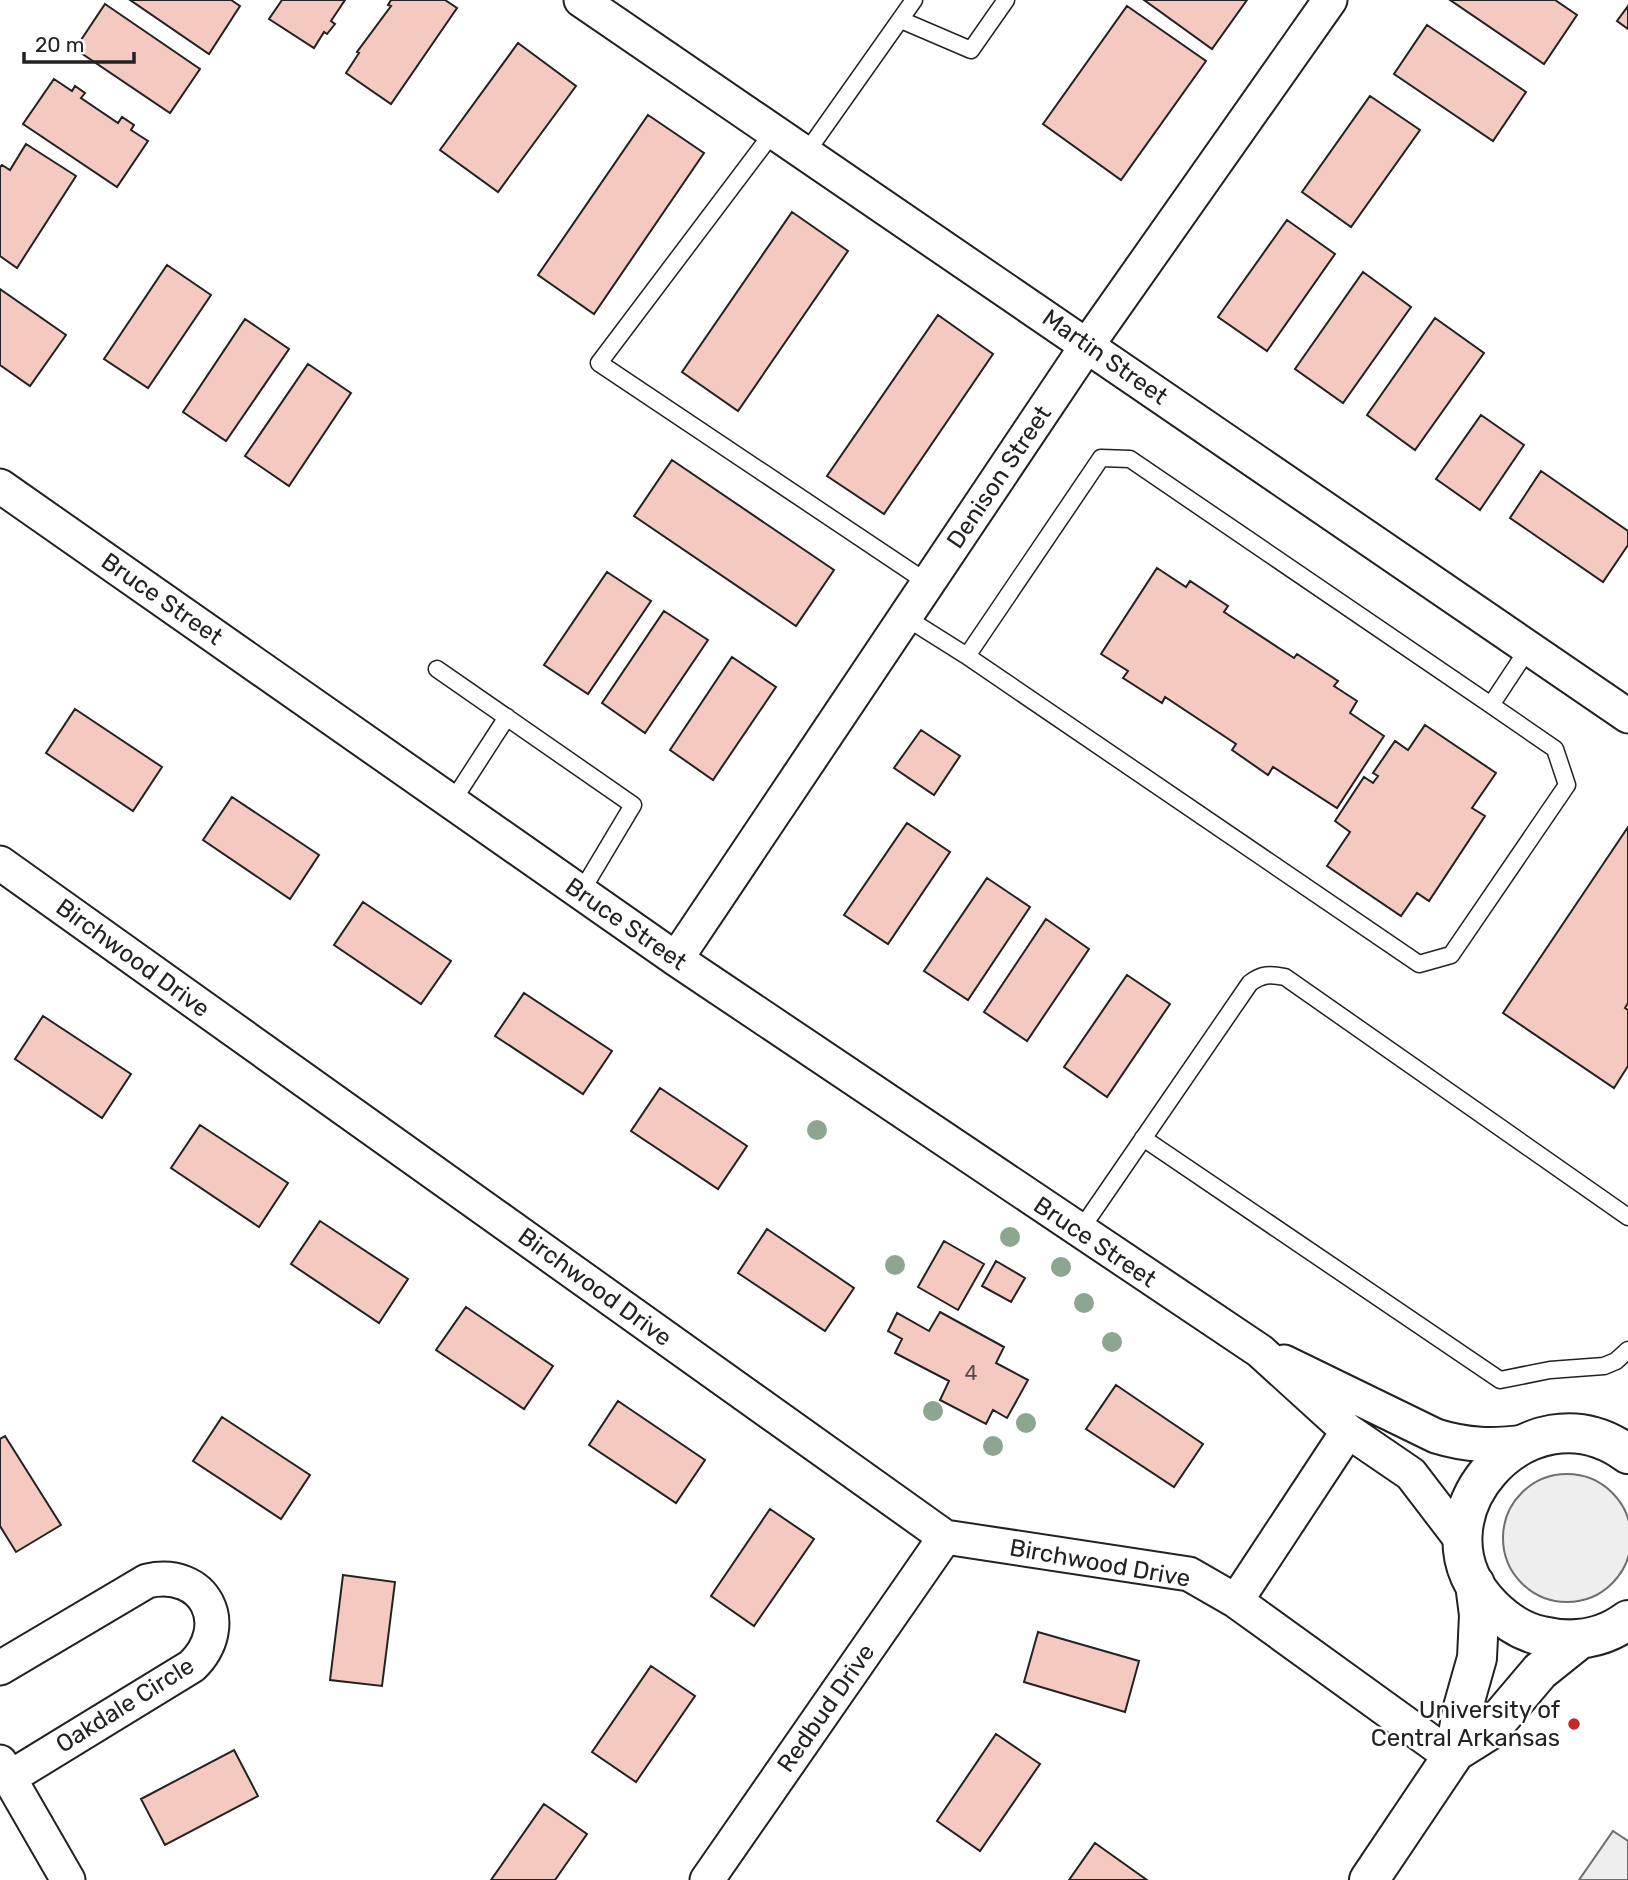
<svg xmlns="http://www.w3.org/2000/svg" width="1628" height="1880" font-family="Rubik,sans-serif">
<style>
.green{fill:#eee;stroke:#6f6f6f;stroke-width:2}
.building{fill:#f3c9c0;stroke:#222;stroke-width:2}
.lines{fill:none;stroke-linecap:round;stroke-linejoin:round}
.service-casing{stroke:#222;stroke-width:19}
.minor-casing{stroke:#222;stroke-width:37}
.tertiary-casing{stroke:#222;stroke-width:42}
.service{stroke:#fff;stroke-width:16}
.minor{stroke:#fff;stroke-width:33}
.tertiary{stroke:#fff;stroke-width:38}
.tree{fill:#8da692}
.poi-dot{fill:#c62828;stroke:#fff;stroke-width:2.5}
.labels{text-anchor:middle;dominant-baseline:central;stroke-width:5;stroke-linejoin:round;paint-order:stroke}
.number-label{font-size:21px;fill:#564c4a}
.street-label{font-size:24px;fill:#222;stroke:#fff}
.poi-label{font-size:24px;fill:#222;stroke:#fff;text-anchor:end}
</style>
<rect width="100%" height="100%" fill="#fff"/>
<path class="green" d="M1503 1538a64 64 0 1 1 128 0a64 64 0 1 1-128 0Z
M1613,1831L1628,1841V1880H1579Z"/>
<path class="building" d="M130,0H231L240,6L209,54Z
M282,0H345L331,21L335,24L327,34L324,32L314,48L269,19Z
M391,0H445L457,8L391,104L346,73L359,53L357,52L391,6L388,5Z
M1144,0H1247L1212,49Z
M1450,0H1555L1577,15L1544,64Z
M105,4L200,69L170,113L75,49Z
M1127,6L1206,61L1121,180L1043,124Z
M1628,6V29L1617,21Z
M1427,25L1526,92L1493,141L1394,74Z
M518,43L576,86L498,192L440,150Z
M54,79L72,91L75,86L85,93L81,98L118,123L122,117L134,125L131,130L148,141L117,187L23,124Z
M1370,96L1420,130L1351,227L1302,192Z
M648,115L704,153L594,314L538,275Z
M26,144L76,176L17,268L0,256V167L2,165L10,170Z
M792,212L848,251L738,411L682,372Z
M1287,220L1335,254L1267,351L1218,317Z
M167,265L211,295L148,388L104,359Z
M1363,272L1411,307L1343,403L1295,369Z
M0,289L66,335L30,386L0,365Z
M938,315L993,354L884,514L827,476Z
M1435,318L1484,353L1415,450L1367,415Z
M245,319L289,349L226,441L183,412Z
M308,364L351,393L289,486L245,456Z
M1481,415L1524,445L1480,510L1436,479Z
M672,460L834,570L796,626L634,516Z
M1541,471L1628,531V545L1603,582L1510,518Z
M1157,568L1186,587L1190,581L1228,606L1224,612L1294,658L1297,654L1338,681L1334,686L1357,701L1350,713L1384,736L1337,808L1273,767L1268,775L1232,750L1236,744L1165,697L1162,703L1123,678L1128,671L1101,654Z
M607,572L651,601L588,694L544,665Z
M664,611L708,640L645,733L602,703Z
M732,657L776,687L713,780L670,750Z
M75,709L162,767L133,811L46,753Z
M1425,725L1496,773L1472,808L1485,816L1429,901L1417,893L1401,916L1327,866L1350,832L1335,821L1364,777L1373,783L1378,776L1373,773L1395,741L1408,750Z
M921,730L960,756L934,795L894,768Z
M232,797L319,855L290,899L203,840Z
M907,823L950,852L888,944L844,915Z
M1628,827V1003L1625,1008L1628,1010V1066L1614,1088L1503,1013Z
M987,878L1030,907L968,1000L924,971Z
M363,902L451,961L421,1004L334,945Z
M1046,919L1089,949L1027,1041L984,1012Z
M1127,975L1170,1004L1107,1097L1064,1067Z
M524,993L612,1051L583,1094L495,1036Z
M43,1016L131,1074L102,1118L15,1059Z
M660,1088L747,1146L718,1189L631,1131Z
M200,1125L288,1183L259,1227L171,1168Z
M320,1221L408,1279L379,1323L291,1264Z
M767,1229L854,1288L825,1331L738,1273Z
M944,1241L984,1264L958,1310L918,1287Z
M996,1261L1025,1278L1011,1302L982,1286Z
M466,1307L553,1366L524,1409L436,1350Z
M940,1312L1004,1347L996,1363L1028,1380L1007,1418L993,1410L986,1424L940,1400L949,1381L895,1353L902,1339L888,1331L897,1313L929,1331Z
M1116,1385L1203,1444L1174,1487L1086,1429Z
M618,1401L705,1460L676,1503L589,1445Z
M222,1417L310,1475L281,1519L193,1461Z
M5,1436L61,1525L16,1552L0,1526V1439Z
M770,1509L814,1539L754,1626L711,1596Z
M343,1575L395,1582L382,1686L330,1680Z
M1038,1632L1139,1661L1125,1712L1024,1682Z
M651,1666L695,1696L636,1782L592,1752Z
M996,1734L1040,1764L980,1851L937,1821Z
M234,1750L258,1796L165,1845L141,1799Z
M544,1804L587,1834L555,1880H491Z
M1095,1843L1147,1880H1069Z"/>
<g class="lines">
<g class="service-casing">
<path id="service" d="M901,20L971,50L1006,0
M774,131L599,363L928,583
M806,153L914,0
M905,617L967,656L1101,458L1130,459L1491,705L1528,649
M967,656L1419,964L1451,955L1567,785L1555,749L1491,705
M437,669L633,805L581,892
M452,802L507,717
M1143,1138L1500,1380L1550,1370L1604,1366L1616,1361L1628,1350
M1079,1232L1250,983C1262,974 1270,974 1285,977L1628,1217"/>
</g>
<g class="minor-casing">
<path id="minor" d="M581,0L1628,716
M0,486L676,959L1260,1351L1348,1431L1411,1474L1463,1542
M0,863L945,1537L1189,1574L1236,1601L1452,1757
M676,959L1088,344L1330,0
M1284,1362L1436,1436C1468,1446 1493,1446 1526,1442
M1236,1601L1348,1431
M0,1668L147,1581C205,1568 234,1625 192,1666L9,1778
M0,1762L68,1880
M707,1880L945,1537"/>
</g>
<g class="tertiary-casing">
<path id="tertiary" d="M1628,1454C1528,1380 1405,1521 1492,1607C1506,1621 1522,1632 1542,1636C1572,1643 1603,1639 1628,1620
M1455,1752L1490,1730L1540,1671L1580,1639
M1369,1880L1455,1752L1462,1711L1477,1658L1479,1615L1475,1584"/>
</g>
<use href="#service" class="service"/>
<use href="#minor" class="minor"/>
<use href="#tertiary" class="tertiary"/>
</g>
<g class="tree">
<circle cx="817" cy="1130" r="10"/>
<circle cx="1010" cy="1237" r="10"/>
<circle cx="895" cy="1265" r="10"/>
<circle cx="1061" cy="1267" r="10"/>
<circle cx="1084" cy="1303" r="10"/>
<circle cx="1112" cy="1342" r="10"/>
<circle cx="933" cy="1411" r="10"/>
<circle cx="1026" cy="1423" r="10"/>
<circle cx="993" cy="1446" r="10"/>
</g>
<circle class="poi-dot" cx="1574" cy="1724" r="7"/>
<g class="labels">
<g class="number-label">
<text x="971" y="1372">4</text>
</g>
<g class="street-label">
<text transform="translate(1105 357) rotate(35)">Martin Street</text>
<text transform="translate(999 477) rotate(-56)">Denison Street</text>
<text transform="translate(162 599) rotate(35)">Bruce Street</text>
<text transform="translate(626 924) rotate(35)">Bruce Street</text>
<text transform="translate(133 958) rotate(36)">Birchwood Drive</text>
<text transform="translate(1095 1242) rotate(34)">Bruce Street</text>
<text transform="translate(595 1287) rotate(36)">Birchwood Drive</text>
<text transform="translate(1100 1563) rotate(10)">Birchwood Drive</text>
<text transform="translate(125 1705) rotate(-32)">Oakdale Circle</text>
<text transform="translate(826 1708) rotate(-55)">Redbud Drive</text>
</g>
<g class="poi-label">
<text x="1560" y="1710">University of<tspan x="1560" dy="28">Central Arkansas</tspan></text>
</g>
</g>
<path d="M24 52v10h110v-10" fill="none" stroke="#222222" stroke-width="3.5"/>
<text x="35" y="52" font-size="21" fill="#222222" stroke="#ffffff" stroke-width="5" paint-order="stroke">20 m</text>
</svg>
